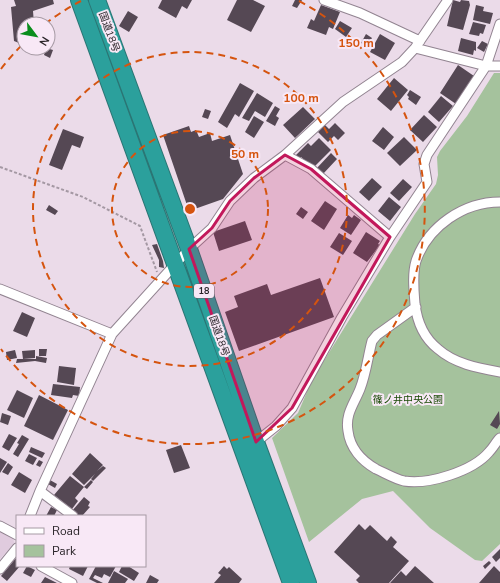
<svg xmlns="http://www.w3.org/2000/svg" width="500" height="583" font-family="'Nunito Sans','Noto Sans JP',sans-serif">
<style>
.built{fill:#e0cbde}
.green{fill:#a5c29d}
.building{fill:#554854}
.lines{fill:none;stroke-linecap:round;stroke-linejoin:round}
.street-casing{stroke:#928491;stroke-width:11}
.highway-casing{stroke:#2b7574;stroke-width:18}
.path{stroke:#a498a3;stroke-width:2;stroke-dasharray:3 2;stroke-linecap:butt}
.street{stroke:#fff;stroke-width:9}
.highway{stroke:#2ba09c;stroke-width:16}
.marked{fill:#c2185b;fill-opacity:0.2;stroke:#c2185b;stroke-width:3;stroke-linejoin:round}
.ring{fill:none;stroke:#d5540f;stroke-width:2;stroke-dasharray:7 5}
.labels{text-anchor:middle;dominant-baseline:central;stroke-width:4;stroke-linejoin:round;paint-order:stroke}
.shield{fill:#f8e8f6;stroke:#685f66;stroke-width:1}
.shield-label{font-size:9px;font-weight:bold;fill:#2a2429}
.street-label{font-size:10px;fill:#2a2429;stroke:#f8e8f6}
.park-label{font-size:10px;fill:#194a05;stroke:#f8e8f6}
.centre{fill:#d5540f;stroke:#f8e8f6;stroke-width:2}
.ring-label{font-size:12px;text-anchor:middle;font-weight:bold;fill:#d5540f;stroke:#f8e8f6;stroke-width:4;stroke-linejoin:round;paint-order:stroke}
</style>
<rect width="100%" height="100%" fill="#ebdbe9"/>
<path class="built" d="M0,529L13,536L14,543L0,559Z"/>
<path class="green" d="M494,73H500V544L482,561L475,560L430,528L393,491L362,499L309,542L272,438L298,413L312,380L415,214L436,184L438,175L437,157L440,151L467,116Z"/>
<path class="building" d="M14,0H53L54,4L33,11L34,24H24V45L14,41L11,7L16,6Z
M162,0H192L187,9L182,6L176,18L158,8Z
M237,0H253L265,6L251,32L227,20Z
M295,0H302L297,8L292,6Z
M453,0L460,2L461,0L469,1L470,5L463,30L447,26Z
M321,5L340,12L333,29L329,27L326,35L307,28L311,19L314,21Z
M476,5L484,7L483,11L493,13L490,24L473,20Z
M128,11L138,17L129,32L119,26Z
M340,21L352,28L346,37L335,29Z
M473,22L486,25L483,34L480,33L479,36L469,34Z
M366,34L372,38L367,46L361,43Z
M380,34L395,43L385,60L370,52Z
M461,38L476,42V51L474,50L473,55L458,51Z
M482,41L488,44L484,52L477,48Z
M46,48L53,50L50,58L44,55Z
M458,65L474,76L456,104L440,93Z
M394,78L408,90L391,111L377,99Z
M240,83L254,91L239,117L235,114L227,128L218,122Z
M410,90L421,97L416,105L408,99L409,97L407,95Z
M257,93L273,103L265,117L255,111L249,121L242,118Z
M441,96L453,106L439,122L428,112Z
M275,106L280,109L276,116L279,118L275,126L266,121Z
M303,107L315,119L295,138L283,125Z
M205,109L211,111L208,119L202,117Z
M424,115L437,127L423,142L410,130Z
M254,116L264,122L254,138L245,132Z
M335,123L345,133L338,140L334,136L328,142L318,132L325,125L329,129Z
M189,126L191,132L196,130L199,137L210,133L212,141L230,135L243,174L223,199L189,211L163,135Z
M383,127L394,137L384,150L372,141Z
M63,129L84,137L80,148L72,145L62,170L49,165Z
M404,137L417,150L400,166L387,153Z
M319,138L331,150L313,168L301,157L299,159L295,156L308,143L311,146Z
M331,153L337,159L323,174L317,168Z
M372,178L382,187L369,201L359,192Z
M403,179L412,187L399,201L390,193Z
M389,197L401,207L390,221L378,211Z
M325,201L337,209L324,230L311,221Z
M49,205L58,211L55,215L46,210Z
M301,207L308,212L303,219L296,214Z
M348,215L352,218L354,215L361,220L351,235L340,228Z
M245,221L252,240L219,251L213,232Z
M366,232L380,241L378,244L380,245L367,262L353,253Z
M339,233L352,241L343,255L330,247Z
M157,244L163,261L164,268L159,267V260L152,245Z
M320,278L334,317L239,351L225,312L238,307L234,296L267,284L271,295Z
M22,312L35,318L27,337L13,331Z
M39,349H47L46,356H39Z
M15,350L17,358L7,360L6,352Z
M35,350V358L23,359L22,351Z
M36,356L47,358L46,363L35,361L16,363L17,359H36Z
M59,366L76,368L74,385L57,382Z
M53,384L80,387L79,396L73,395L72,398L51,395Z
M17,390L33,398L24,418L7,410Z
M39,395L68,410L53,440L24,426Z
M499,411L500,424L497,429L490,425Z
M2,413L11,416L8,425L0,422Z
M9,434L17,438L9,451L2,447Z
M22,435L29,439L18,457L13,454L19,444L17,443Z
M181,445L190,468L174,473L166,450Z
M31,447L45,453L42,458L29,452Z
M90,453L103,465L97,471L103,466L106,468L93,481L91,479L95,474L84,485L72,474Z
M29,454L37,458L33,465L25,461Z
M0,458L7,462L0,473Z
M39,460L43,462L40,467L36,465Z
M8,463L13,467L8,475L2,472Z
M19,472L32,480L25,493L11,485Z
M70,476L84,487L75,498L78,501L72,509L54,495Z
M50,480L57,484L55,488L48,484Z
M91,480L93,482L87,489L84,487Z
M84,497L90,502L88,506L90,507L82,516H79L72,511Z
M51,507L57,510L54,516H46Z
M359,524L365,530L370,525L387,541L391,536L397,542L393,547L409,561L389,583H359L356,580L360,576L334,552Z
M500,549V558L496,562L492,557Z
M16,558L17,566H20L7,581L1,576Z
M489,561L491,563L485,569L483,566Z
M27,566L35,570L31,577L23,573Z
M70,566H88L83,576L69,569Z
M96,566H116L110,577L104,574L102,578L95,575L93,578L103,583H97L89,579Z
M122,566H128L139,573L134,581L119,572Z
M224,566L227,569L229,567L242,579L239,583H214L221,575L218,573Z
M415,566L434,583H390L401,571L406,576Z
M494,566L500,572V583H479Z
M114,571L128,579L125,583H108Z
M150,575L159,580L157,583H146Z
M45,577L57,583H41Z"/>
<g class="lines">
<g class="street-casing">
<path id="street" d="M324,0L360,13L420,41
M415,48L486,66H500
M285,155L311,169L390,237
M500,202C464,202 428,226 416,261C412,274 414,291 415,304C417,321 424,338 438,349C455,364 478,368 500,372
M0,289L112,334
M416,307L377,335L372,341C368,356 366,374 360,389C354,404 345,414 348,431C350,448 362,461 376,469C385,473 395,479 404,481C429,485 473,471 489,452C493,448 496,442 500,438
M256,442L276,426L292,408L342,317L390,237L427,182L424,164L427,155L486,66L500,24
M40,491L73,516
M30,516L40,491L112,334L189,249L212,228L230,201L254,178L285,155L343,102L402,62L415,48L448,0
M0,526L17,535
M41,566L72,583
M0,569L17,548"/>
</g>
<g class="highway-casing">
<path id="highway" d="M79,0L291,583
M97,0L189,249L256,442L308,583"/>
</g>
<path class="path" d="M0,167L83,197L140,226L157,272"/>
<use href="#street" class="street"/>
<use href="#highway" class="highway"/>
</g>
<path class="marked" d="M285,155L311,169L390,237L292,408L256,442L189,249L212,228L230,201L254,178Z"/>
<g class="ring">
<circle cx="190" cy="209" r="78"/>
<circle cx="190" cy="209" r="157"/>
<path d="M1 69A235 235 0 0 1 24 43M45 24A235 235 0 0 1 81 1M299 1A235 235 0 1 1 1 349"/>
</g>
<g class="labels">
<rect class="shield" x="194" y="284" width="20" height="14" rx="3"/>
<g class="shield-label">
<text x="204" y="291">18</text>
</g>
<g class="street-label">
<text transform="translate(109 32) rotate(70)">国道18号</text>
<text transform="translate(219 336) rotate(71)">国道18号</text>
</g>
<g class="park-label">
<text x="408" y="400">篠ノ井中央公園</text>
</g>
</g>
<circle cx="190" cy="209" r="6" class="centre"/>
<g class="ring-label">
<text x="356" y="47">150 m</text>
<text x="301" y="102">100 m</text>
<text x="245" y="158">50 m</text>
</g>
<rect x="16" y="515" width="130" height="52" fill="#f8e8f6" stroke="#a69aa4"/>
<rect x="24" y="528" width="20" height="6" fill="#ffffff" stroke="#a69aa4"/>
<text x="52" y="535" font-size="12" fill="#2a2429">Road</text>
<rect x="24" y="545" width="20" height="12" fill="#a5c29d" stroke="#a69aa4"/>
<text x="52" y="555" font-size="12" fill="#2a2429">Park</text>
<g transform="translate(36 36) rotate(122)"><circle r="19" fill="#f8e8f6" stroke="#a69aa4"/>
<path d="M0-3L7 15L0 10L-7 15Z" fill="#098d1c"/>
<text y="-6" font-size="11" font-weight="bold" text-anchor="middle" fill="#2a2429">N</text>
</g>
</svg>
